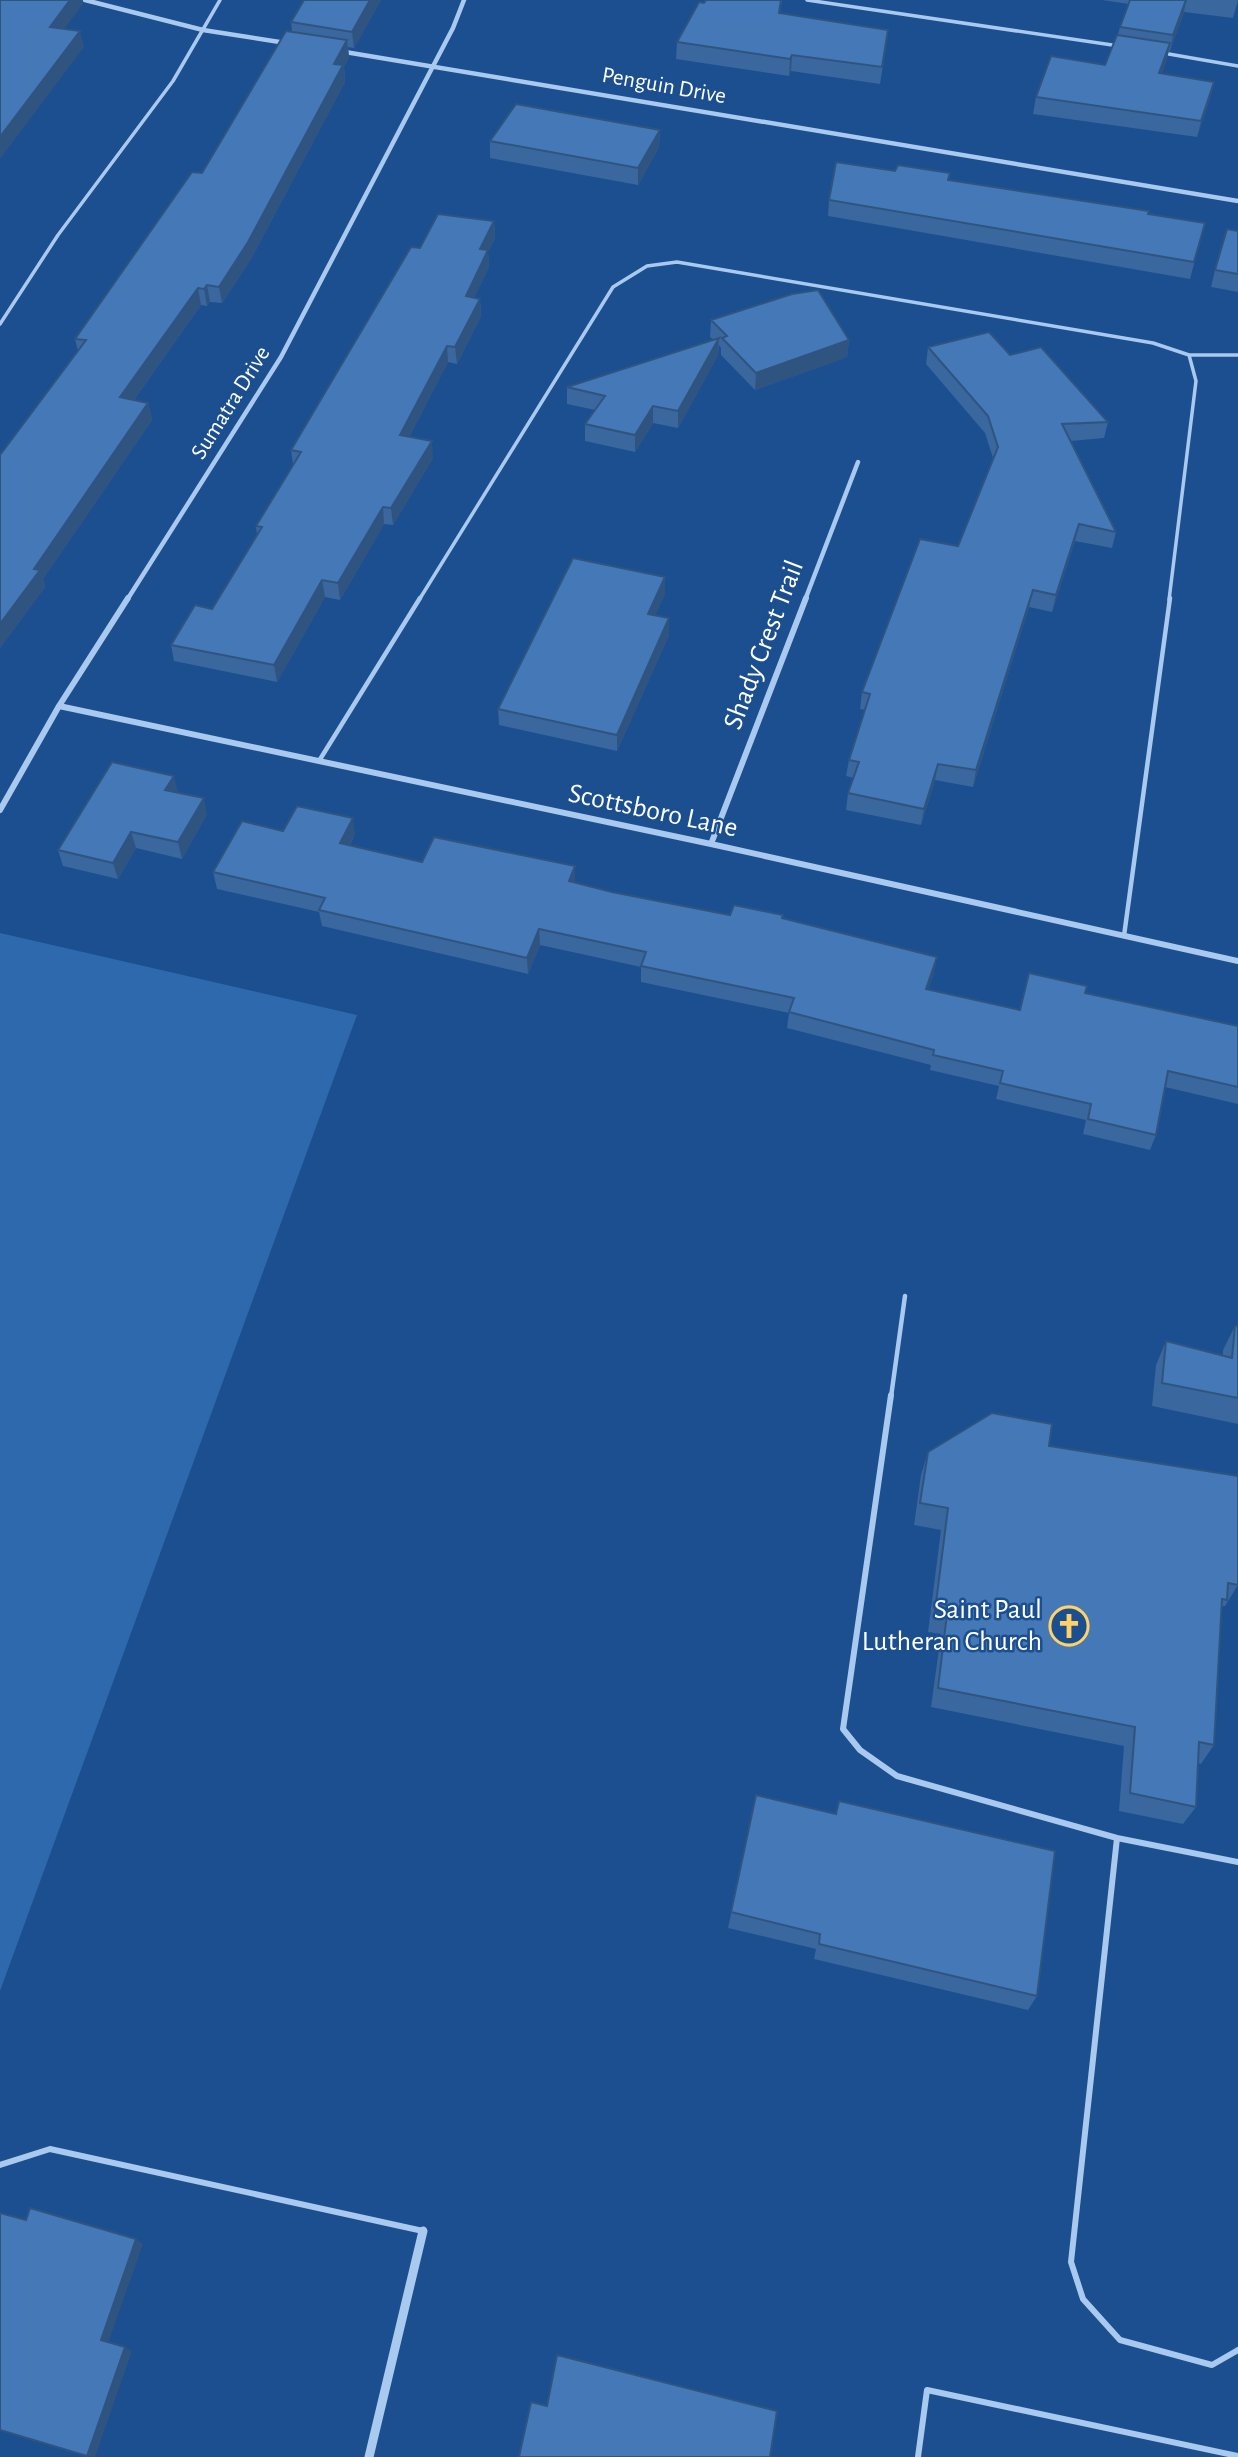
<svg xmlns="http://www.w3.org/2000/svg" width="1238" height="2457" font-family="'Alegreya Sans',sans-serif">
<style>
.green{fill:#2e69ad}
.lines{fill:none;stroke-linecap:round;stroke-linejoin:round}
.lane-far2{stroke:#a9c9ee;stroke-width:3.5}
.lane-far1{stroke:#a9c9ee;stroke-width:4.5}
.lane{stroke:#a9c9ee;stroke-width:6}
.street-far2{stroke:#a9c9ee;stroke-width:4.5}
.street-far1{stroke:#a9c9ee;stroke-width:6}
.street{stroke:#a9c9ee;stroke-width:9}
.wall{fill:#3a679d}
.shaded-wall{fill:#305480}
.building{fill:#4478b7;stroke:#305480;stroke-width:2}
.labels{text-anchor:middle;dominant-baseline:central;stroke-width:5;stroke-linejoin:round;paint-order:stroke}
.far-street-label{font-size:23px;fill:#fff;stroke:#1b4f8f}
.street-label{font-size:28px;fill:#fff;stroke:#1b4f8f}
.poi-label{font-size:28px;fill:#fff;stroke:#1b4f8f;text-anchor:end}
</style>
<rect width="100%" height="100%" fill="#1b4f8f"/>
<path class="green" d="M0,933L357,1015L0,1991Z"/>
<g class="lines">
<path class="lane-far2" d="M807,0L1119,46
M1163,53L1238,66
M0,324L58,235L173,81L220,0
M1189,355H1238
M419,600L613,287L647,266L677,262L1153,343L1189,355L1196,381L1169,600"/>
<path class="lane-far1" d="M319,761L420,598
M1124,936L1170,598
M891,1397L905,1296"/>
<path class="lane" d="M891,1395L843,1729L860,1750L897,1776L1117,1838L1238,1862
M1117,1838L1071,2262L1083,2299L1120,2340L1212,2365L1238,2350
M0,2165L50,2149L423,2231
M918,2457L927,2390L1238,2456"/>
<path class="street-far2" d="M85,0L203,30L286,43
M339,51L1238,201
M127,600L281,357L453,28L464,0
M805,600L858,462"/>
<path class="street-far1" d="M59,706L711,844L1238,961
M0,810L59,706L128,598
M711,844L806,598"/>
<path class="street" d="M369,2457L423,2231"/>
</g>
<path class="wall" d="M304,0H381L354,48L348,47L349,57L344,67L345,82L251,259L222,303L210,302L207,306L201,305L134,400L148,403L152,420L43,579L45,587L0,648V455L78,351L75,339L202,173L292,32L291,22Z
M706,0H782L780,13L886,47L880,84L791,71L789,76L676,59L677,42Z
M1102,0H1238L1233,18L1184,12L1170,51H1169L1162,73L1214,82L1210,98L1197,137L1033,114L1036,97L1105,65L1118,35L1120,27L1129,4Z
M660,130L659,147L638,185L490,158V141Z
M895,171L950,173L949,180L1205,223L1190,279L828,216L829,200Z
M494,221L495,238L488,252L489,267L474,298L480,299L481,316L457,364L448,362L409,437L433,458L393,525L384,524L340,600L325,597L277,682L174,661L171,645L212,609L257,535L256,526L293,465L291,450L420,248Z
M1238,231V292L1211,287L1215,270Z
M711,320L849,340L847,357L755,390L721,355V348L719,345L718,355L678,428L653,423L635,452L585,441V424L595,410L567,404V387L714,340L710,337Z
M928,347L1010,355L1108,422L1104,438L1071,441L1116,532L1112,548L1075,541L1052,612L1029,607L973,787L935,780L921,825L846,810L848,793L854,778L846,776L849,760L865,710L860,709L862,692L958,546L993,458L985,433L926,364Z
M665,594L655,615L669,635L617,751L499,725L498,709Z
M177,792L207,814L182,859L136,848L118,879L63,866L58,850Z
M283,831L355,834L350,845L422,862L575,883L612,892L730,915L783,919L934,973L928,989L1020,1010L1085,993L1238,1026V1104L1165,1087L1156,1135L1150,1150L1083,1134L1086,1120L996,1099L999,1086L930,1070L931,1065L787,1028L789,1013L641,982V967L540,945L528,974L322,926L319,912L217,889L213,872Z
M1235,1326H1238V1424L1152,1406L1156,1365L1166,1341L1223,1355V1350Z
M1049,1446L1238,1585L1225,1606H1223L1221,1609L1214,1745L1201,1764L1198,1763L1196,1807L1183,1824L1119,1811L1124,1746L931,1707L941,1634L928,1632L941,1530L914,1525L921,1475L928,1452Z
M756,1795L1037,1996L1028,2010L814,1959L816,1949L728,1928Z"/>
<path class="shaded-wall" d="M70,0H82L83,4L54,43L50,27Z
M370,0H381L354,48L352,32Z
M1186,0L1184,12L1170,51L1173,35Z
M80,31L84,47L0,159V137Z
M347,40L349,57L344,67L345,82L251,259L222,303L219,287L334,64Z
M1170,43L1167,60L1156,90L1159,73Z
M792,55L791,71L789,76L790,59Z
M1214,82L1210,98L1197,137L1201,121Z
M660,130L659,147L638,185V168Z
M494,221L495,238L488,252L489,267L467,313L466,296L480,249Z
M207,285L210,302L207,306L204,289Z
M198,288L201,305L124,414L120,397Z
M480,299L481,316L457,364L455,347Z
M719,338L718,355L678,428V411Z
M849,340L847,357L755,390L756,373Z
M447,346L448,362L401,452L400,435Z
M148,403L152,420L43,579L45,587L0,648V624L34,569Z
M653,406V423L635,452V435Z
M432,441L433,458L393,525L391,508Z
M383,507L384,524L340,600L338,583Z
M1079,524L1075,541L1052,612L1056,595Z
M665,577V594L648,631V614Z
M322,580L325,597L277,682L274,665Z
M1033,590L1029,607L973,787L976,770Z
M669,618V635L617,751V735Z
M938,764L935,780L921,825L924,809Z
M174,776L178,792L165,790Z
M204,798L207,814L182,859L178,842Z
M353,818L355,834L342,859L340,843Z
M131,832L136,848L118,879L113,863Z
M575,866V882L569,881Z
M539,929L540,945L528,974L527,958Z
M937,957L934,973L923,1004L926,989Z
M136,2239L143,2244L108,2343L101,2340Z
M125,2347L132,2351L95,2457L87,2456Z"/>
<path class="building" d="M0,0H70L50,27L80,31L0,137Z
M304,0H370L352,32L291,22Z
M706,0H781L779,13L888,30L882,67L792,55L790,59L677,42L699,2L704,3Z
M1130,0H1186L1173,35L1120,27Z
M286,31L347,40L334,64L343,65L248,242L219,287L207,285L204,289L198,288L120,397L148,403L34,569L40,570L0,624V455L86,340L75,339L192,172L202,173Z
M1117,35L1170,43L1159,73L1214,82L1201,121L1036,97L1051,56L1105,65Z
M516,104L660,130L638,168L490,141Z
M836,162L895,171L898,165L950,173L948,180L1149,211L1148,214L1205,223L1194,262L829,200Z
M438,214L494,221L480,249L488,250L466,296L480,299L455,347L447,346L400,435L432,441L391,508L383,507L338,583L322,580L274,665L171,645L195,605L212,609L262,527L256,526L301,452L291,450L411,247L420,248Z
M1227,229L1238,231V274L1215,270Z
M818,290L849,340L756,373L722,338L727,336L711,320L792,294Z
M989,332L1010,355L1041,347L1108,422L1062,424L1116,532L1079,524L1056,595L1033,590L976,770L938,764L924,809L848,793L859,762L849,760L870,694L862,692L920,539L958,546L998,447L988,416L928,347Z
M719,338L678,411L653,406L635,435L585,424L605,396L567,387Z
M573,558L665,577L648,614L669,618L617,735L498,709Z
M112,762L174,776L165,790L204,798L178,842L131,832L113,863L58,850Z
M297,806L353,818L340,843L422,862L434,837L575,866L569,881L612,892L730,915L734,905L783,915L782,918L937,957L926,989L1020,1010L1029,973L1087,986L1085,993L1238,1026V1087L1168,1071L1156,1135L1088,1119L1091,1104L1000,1083L1003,1071L933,1055L934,1050L789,1012L794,998L641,966L646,952L539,929L527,958L319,910L325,898L213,872L242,821L283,831Z
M1235,1326H1238V1398L1162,1383L1166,1341L1232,1358Z
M992,1413L1052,1424L1049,1446L1238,1476V1585L1228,1583L1227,1600L1222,1599L1214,1745L1199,1742L1196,1807L1130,1793L1135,1727L938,1688L947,1614L935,1611L948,1508L920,1503L928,1452Z
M756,1795L836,1814L839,1801L1055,1851L1037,1996L819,1944L820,1934L731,1912Z
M30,2208L136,2239L101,2340L125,2347L87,2456L0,2430V2213L26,2220Z
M557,2355L777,2411L770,2457H519L531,2402L547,2406Z"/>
<defs>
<g id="church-ring" transform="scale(2.0125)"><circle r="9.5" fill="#1b4f8f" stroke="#ffd166" stroke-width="1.5"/><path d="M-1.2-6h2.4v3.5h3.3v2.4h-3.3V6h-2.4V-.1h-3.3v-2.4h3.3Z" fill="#ffd166"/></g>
</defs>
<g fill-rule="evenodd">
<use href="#church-ring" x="1069" y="1626"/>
</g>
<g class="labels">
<g class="far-street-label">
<text transform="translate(664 86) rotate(10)">Penguin Drive</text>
<text transform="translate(231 403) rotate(-58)">Sumatra Drive</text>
</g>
<g class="street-label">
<text transform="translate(764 645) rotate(-69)">Shady Crest Trail</text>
<text transform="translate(653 811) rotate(12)">Scottsboro Lane</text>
</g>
<g class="poi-label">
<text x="1042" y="1610">Saint Paul<tspan x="1042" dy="32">Lutheran Church</tspan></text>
</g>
</g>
</svg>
